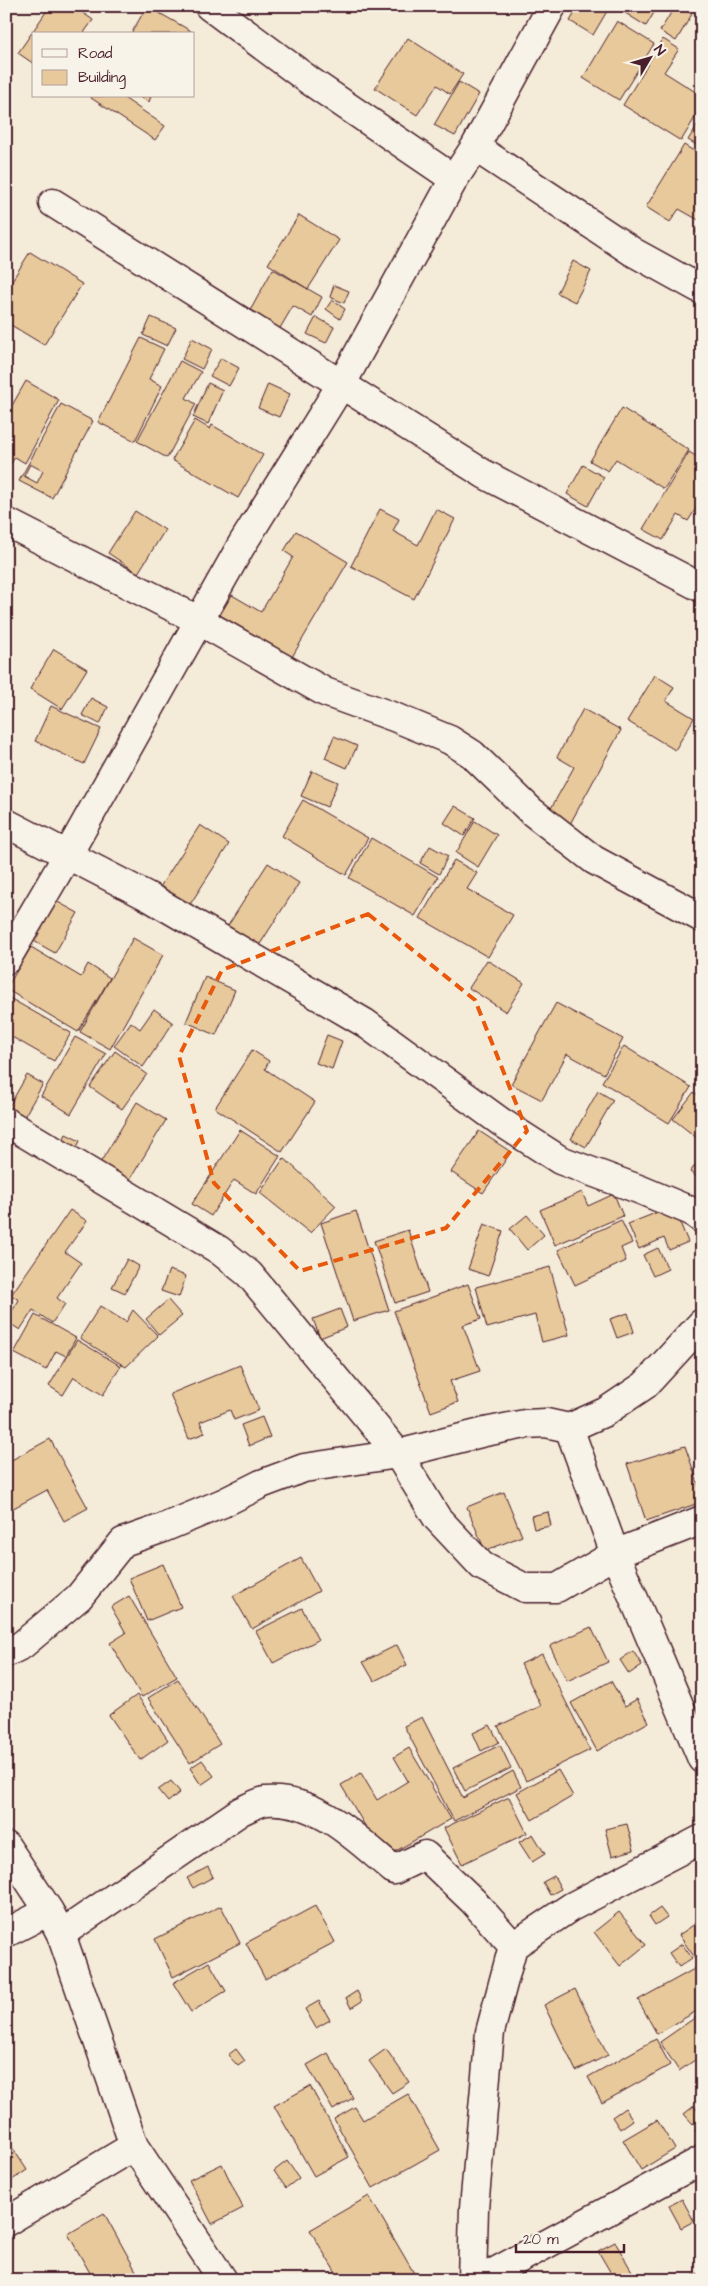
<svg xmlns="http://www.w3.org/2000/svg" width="708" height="2286" font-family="'Architects Daughter',sans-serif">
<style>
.building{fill:#e8c99b;stroke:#4a1f2b;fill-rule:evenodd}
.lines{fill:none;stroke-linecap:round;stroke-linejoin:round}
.minor-casing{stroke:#4a1f2b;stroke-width:31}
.minor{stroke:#f7f3e8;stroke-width:28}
.marked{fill:none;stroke:#e8590c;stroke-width:4;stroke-dasharray:10 6;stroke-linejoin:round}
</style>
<rect width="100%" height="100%" fill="#f4ebd9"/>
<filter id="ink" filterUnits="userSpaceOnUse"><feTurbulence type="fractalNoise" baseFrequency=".02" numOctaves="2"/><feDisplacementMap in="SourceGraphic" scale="10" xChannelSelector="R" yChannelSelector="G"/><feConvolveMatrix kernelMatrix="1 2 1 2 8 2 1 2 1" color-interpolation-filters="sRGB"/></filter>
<g filter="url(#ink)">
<path class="building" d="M50,6H73L93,20L83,34H34V64L18,53Z
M147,6L191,31L190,34H131Z
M579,6H610L593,35L570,21Z
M614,6H658L646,26Z
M675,6L692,14L676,41L660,31Z
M617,21L654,44L619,100L583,78Z
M408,38L463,74L450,94L437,85L417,115L375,88Z
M663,39L679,49L664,72L702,96V106L681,141L623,105Z
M459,82L479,94L455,136L434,125Z
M92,96H121L165,126L155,140L91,98Z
M138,96H151L149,102Z
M700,121L702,122V148L688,140Z
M684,145L702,156V236L695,232L702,222L679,209L670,222L646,207Z
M299,215L339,240L308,289L268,264Z
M30,252L82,284L44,345L6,322V290Z
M573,261L591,271L575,302L557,293Z
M273,269L322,297L312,317L293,306L276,335L246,318Z
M334,285L349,291L344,303L330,297Z
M332,300L345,309L340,319L326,309Z
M151,317L176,328L167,346L143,335Z
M316,317L334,327L326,343L307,334Z
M141,338L164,349L149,379L162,386L135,441L98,422Z
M192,338L212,349L202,369L182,359Z
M221,358L239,368L229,386L210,376Z
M180,361L201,372L186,398L196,404L167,458L137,441Z
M26,381L59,400L25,463L15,457L6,472V416Z
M208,383L223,390L208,424L193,417Z
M268,384L290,394L279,417L258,408Z
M61,404L93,421L52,498L19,481ZM30,464L43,471L37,483L24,476Z
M622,408L689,450L664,489L616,459L608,471L590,461Z
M195,420L210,429L212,425L263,455L238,498L172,460Z
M689,452L702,460V499L688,521L678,515L663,540L643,529Z
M583,465L604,477L588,506L567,494Z
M380,509L399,519L393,531L418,545L436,509L455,519L414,599L351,566Z
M135,511L165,530L138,573L108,553Z
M296,531L348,562L292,657L220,615L232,595L261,612L293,557L284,551Z
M54,649L87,669L62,709L30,689Z
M655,675L674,687L666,701L694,718L675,750L627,721Z
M91,698L108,707L100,724L82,715Z
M51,706L101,729L84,764L35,741Z
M583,709L621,730L570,824L549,812L574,767L557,757Z
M334,736L357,746L347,768L325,758Z
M702,758V770L696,767Z
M312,771L338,782L327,807L301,796Z
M303,800L368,838L346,875L282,836Z
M455,806L475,818L464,836L444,823Z
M475,821L497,835L478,867L456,853Z
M200,825L229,844L189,906L160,887Z
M371,838L438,877L415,916L349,878Z
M430,846L448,856L439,874L420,863Z
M454,860L477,873L467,889L513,915L488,957L420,918Z
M268,863L299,883L255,952L224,932Z
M54,900L78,913L55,953L32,940Z
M133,938L163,955L110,1049L80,1032Z
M31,947L81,977L88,964L110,978L78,1032L6,989Z
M487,960L524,983L506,1012L469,988Z
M205,977L235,990L216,1035L186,1022Z
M6,996L71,1033L54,1061L12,1037L6,1048Z
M556,1003L623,1039L604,1074L567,1054L542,1100L511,1084Z
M154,1009L173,1023L143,1067L114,1046L131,1022L140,1029Z
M327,1035L342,1041L332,1069L316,1063Z
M75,1037L106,1054L71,1114L41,1096Z
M624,1046L691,1087L669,1123L602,1082Z
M252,1050L269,1061L265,1069L315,1102L282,1152L215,1108Z
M115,1051L147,1074L122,1109L90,1087Z
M27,1075L43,1084L24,1117L8,1108Z
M598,1091L613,1100L586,1147L571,1139Z
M694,1092L702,1098V1142L673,1119Z
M137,1102L166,1120L129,1181L100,1163Z
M240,1130L280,1156L256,1194L234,1180L211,1216L192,1204Z
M479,1131L511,1152L483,1193L451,1172Z
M66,1134L80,1141L72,1157L58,1150Z
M702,1156V1181L690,1172Z
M284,1158L336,1206L310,1233L260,1193Z
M582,1192L588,1206L614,1194L623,1216L555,1245L540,1210Z
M673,1206L688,1242L669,1250L664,1238L639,1249L628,1224Z
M70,1210L87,1221L65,1252L81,1263L57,1298L65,1304L52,1323L33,1310L20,1330L6,1321L19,1300L11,1295Z
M356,1211L389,1310L353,1321L321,1223Z
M527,1215L544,1235L527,1250L510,1229Z
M621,1220L632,1243L621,1248L626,1261L575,1285L558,1250Z
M484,1224L503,1231L488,1276L468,1269Z
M408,1230L428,1292L395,1303L374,1241Z
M658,1248L668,1269L653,1276L643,1255Z
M127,1259L139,1266L125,1293L112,1287Z
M550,1267L569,1335L542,1342L535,1315L487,1328L476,1287Z
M169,1270L186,1276L179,1297L161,1291Z
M468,1284L481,1319L463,1325L480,1371L450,1381L458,1402L431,1412L394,1311Z
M168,1300L182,1316L159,1335L146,1319Z
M100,1306L126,1322L133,1310L158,1336L126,1367L80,1338Z
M340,1309L347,1327L320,1338L313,1319Z
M628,1313L634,1332L617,1338L610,1319Z
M35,1315L76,1338L66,1356L56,1351L46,1370L14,1353Z
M77,1340L121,1366L103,1395L74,1377L63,1395L49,1386Z
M240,1365L259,1410L234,1420L230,1410L200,1422L205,1433L189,1439L170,1394Z
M262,1417L270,1437L249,1446L241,1425Z
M50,1439L88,1508L64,1521L47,1490L6,1512V1463Z
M685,1446L702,1495V1502L646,1521L627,1464Z
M504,1492L522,1536L485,1551L467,1507Z
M548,1512L551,1526L534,1529L531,1516Z
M301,1558L319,1591L252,1629L233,1596Z
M163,1564L181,1607L147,1621L129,1578Z
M129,1596L177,1677L142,1697L110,1643L126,1633L111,1607Z
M302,1608L318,1640L273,1663L256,1631Z
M591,1627L608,1662L567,1681L550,1646Z
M397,1645L407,1665L374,1681L363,1662Z
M633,1651L642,1665L629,1674L620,1660Z
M542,1654L590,1750L526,1781L498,1726L541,1706L521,1664Z
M178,1679L220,1744L190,1763L148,1698Z
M611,1681L625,1706L637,1699L649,1722L597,1751L571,1703Z
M137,1695L168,1740L140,1760L109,1715Z
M422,1717L463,1798L513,1771L521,1787L454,1821L404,1726Z
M490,1725L499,1742L481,1751L473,1733Z
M500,1745L511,1768L465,1791L453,1768Z
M409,1748L451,1819L384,1858L341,1785L361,1773L377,1800L408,1781L394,1757Z
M202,1760L214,1776L201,1785L190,1768Z
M558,1770L573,1796L532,1820L517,1793Z
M171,1781L180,1792L168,1802L158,1790Z
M509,1797L527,1833L462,1864L444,1828Z
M627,1824L634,1850L612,1856L605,1829Z
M533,1834L545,1854L532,1862L519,1842Z
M208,1867L213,1877L193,1888L187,1878Z
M554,1876L561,1889L550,1895L543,1882Z
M221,1906L240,1943L173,1977L155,1939Z
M315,1906L335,1942L265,1979L246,1943Z
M660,1908L667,1917L655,1925L649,1916Z
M619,1912L646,1945L620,1966L594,1932Z
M702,1919V1968L679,1935Z
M682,1944L692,1958L679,1967L669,1953Z
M209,1962L226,1991L191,2012L173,1983Z
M696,1968L702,1978V2008L657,2034L638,2000Z
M575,1989L608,2055L576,2071L544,2005Z
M357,1991L362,2001L351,2008L346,1998Z
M319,2001L330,2020L316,2028L305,2009Z
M696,2017L702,2025V2055L679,2071L660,2042Z
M656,2039L670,2065L602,2103L588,2077Z
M236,2049L245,2061L238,2066L228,2055Z
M386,2049L409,2082L392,2093L369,2061Z
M328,2053L353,2098L333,2110L307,2065Z
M310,2086L349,2157L314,2176L274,2106Z
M408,2094L440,2150L373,2188L334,2119L355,2107L363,2120Z
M694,2106L702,2116L693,2124L684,2114Z
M625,2108L633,2120L620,2129L612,2117Z
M657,2120L675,2149L641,2170L623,2140Z
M702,2126V2140L695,2130Z
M6,2138L27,2170L9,2182L6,2179Z
M287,2161L299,2178L286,2188L274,2171Z
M222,2164L243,2208L212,2224L189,2180Z
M369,2196L418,2280H340L310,2230Z
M682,2199L694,2221L681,2228L669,2206Z
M104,2213L141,2280H94L68,2234Z
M615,2242L637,2280H615L598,2251Z
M698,2273L702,2280H685Z"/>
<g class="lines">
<g class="minor-casing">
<path id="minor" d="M209,6L310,81L454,179
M475,147L633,252L702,290
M53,203L484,474L702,588
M6,522L198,620L325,692L394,717L450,740L472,754L531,811L594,860L702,918
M6,823L149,897L365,1023L501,1122L560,1160L641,1190L691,1211L702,1219
M6,960L67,856L241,546L341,385L454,179L475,147L552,6
M6,1122L219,1250L249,1274L398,1454L437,1518L482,1566L525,1588H557L615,1554L702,1520
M569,1428L615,1554L702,1759
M6,1653L22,1645L79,1597L123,1542L163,1528L223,1503L261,1484L304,1468L398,1454L485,1432L525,1424L546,1423L569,1428L605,1412L645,1385L702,1323
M6,1846L49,1911L61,1934L134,2146L223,2280
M6,1933L49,1911
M61,1934L241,1811C248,1808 258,1802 266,1801C317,1797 358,1840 394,1870L425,1855L473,1901L513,1946
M6,2222L134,2146
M472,2280L474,2208L490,2032L513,1946L571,1907L702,1839
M480,2280L702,2160"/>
</g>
<use href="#minor" class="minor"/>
</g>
</g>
<path class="marked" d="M368,914L475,1000L527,1131L446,1228L300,1271L214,1183L179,1056L222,970Z"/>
<rect width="708" height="2286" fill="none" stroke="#f7f3e8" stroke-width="25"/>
<rect x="12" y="12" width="683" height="2261" fill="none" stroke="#4a1f2b" stroke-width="2" filter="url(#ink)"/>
<rect x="32" y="32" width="162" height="65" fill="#f7f3e8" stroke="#b29e9c"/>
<rect x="42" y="49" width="25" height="8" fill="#f7f3e8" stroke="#b29e9c"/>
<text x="78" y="58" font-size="15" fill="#4a1f2b">Road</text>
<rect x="42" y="70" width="25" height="15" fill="#e8c99b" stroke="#b29e9c"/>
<text x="78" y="82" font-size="15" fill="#4a1f2b">Building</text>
<g transform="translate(650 58) rotate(52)" stroke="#f7f3e8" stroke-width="4" paint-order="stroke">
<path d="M0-4L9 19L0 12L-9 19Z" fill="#4a1f2b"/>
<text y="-8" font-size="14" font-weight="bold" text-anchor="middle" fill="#4a1f2b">N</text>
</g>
<path d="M516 2244v8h108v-8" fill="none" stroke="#4a1f2b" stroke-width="2.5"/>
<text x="523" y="2244" font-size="15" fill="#4a1f2b" stroke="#f7f3e8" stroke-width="4" paint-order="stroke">20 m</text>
</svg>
